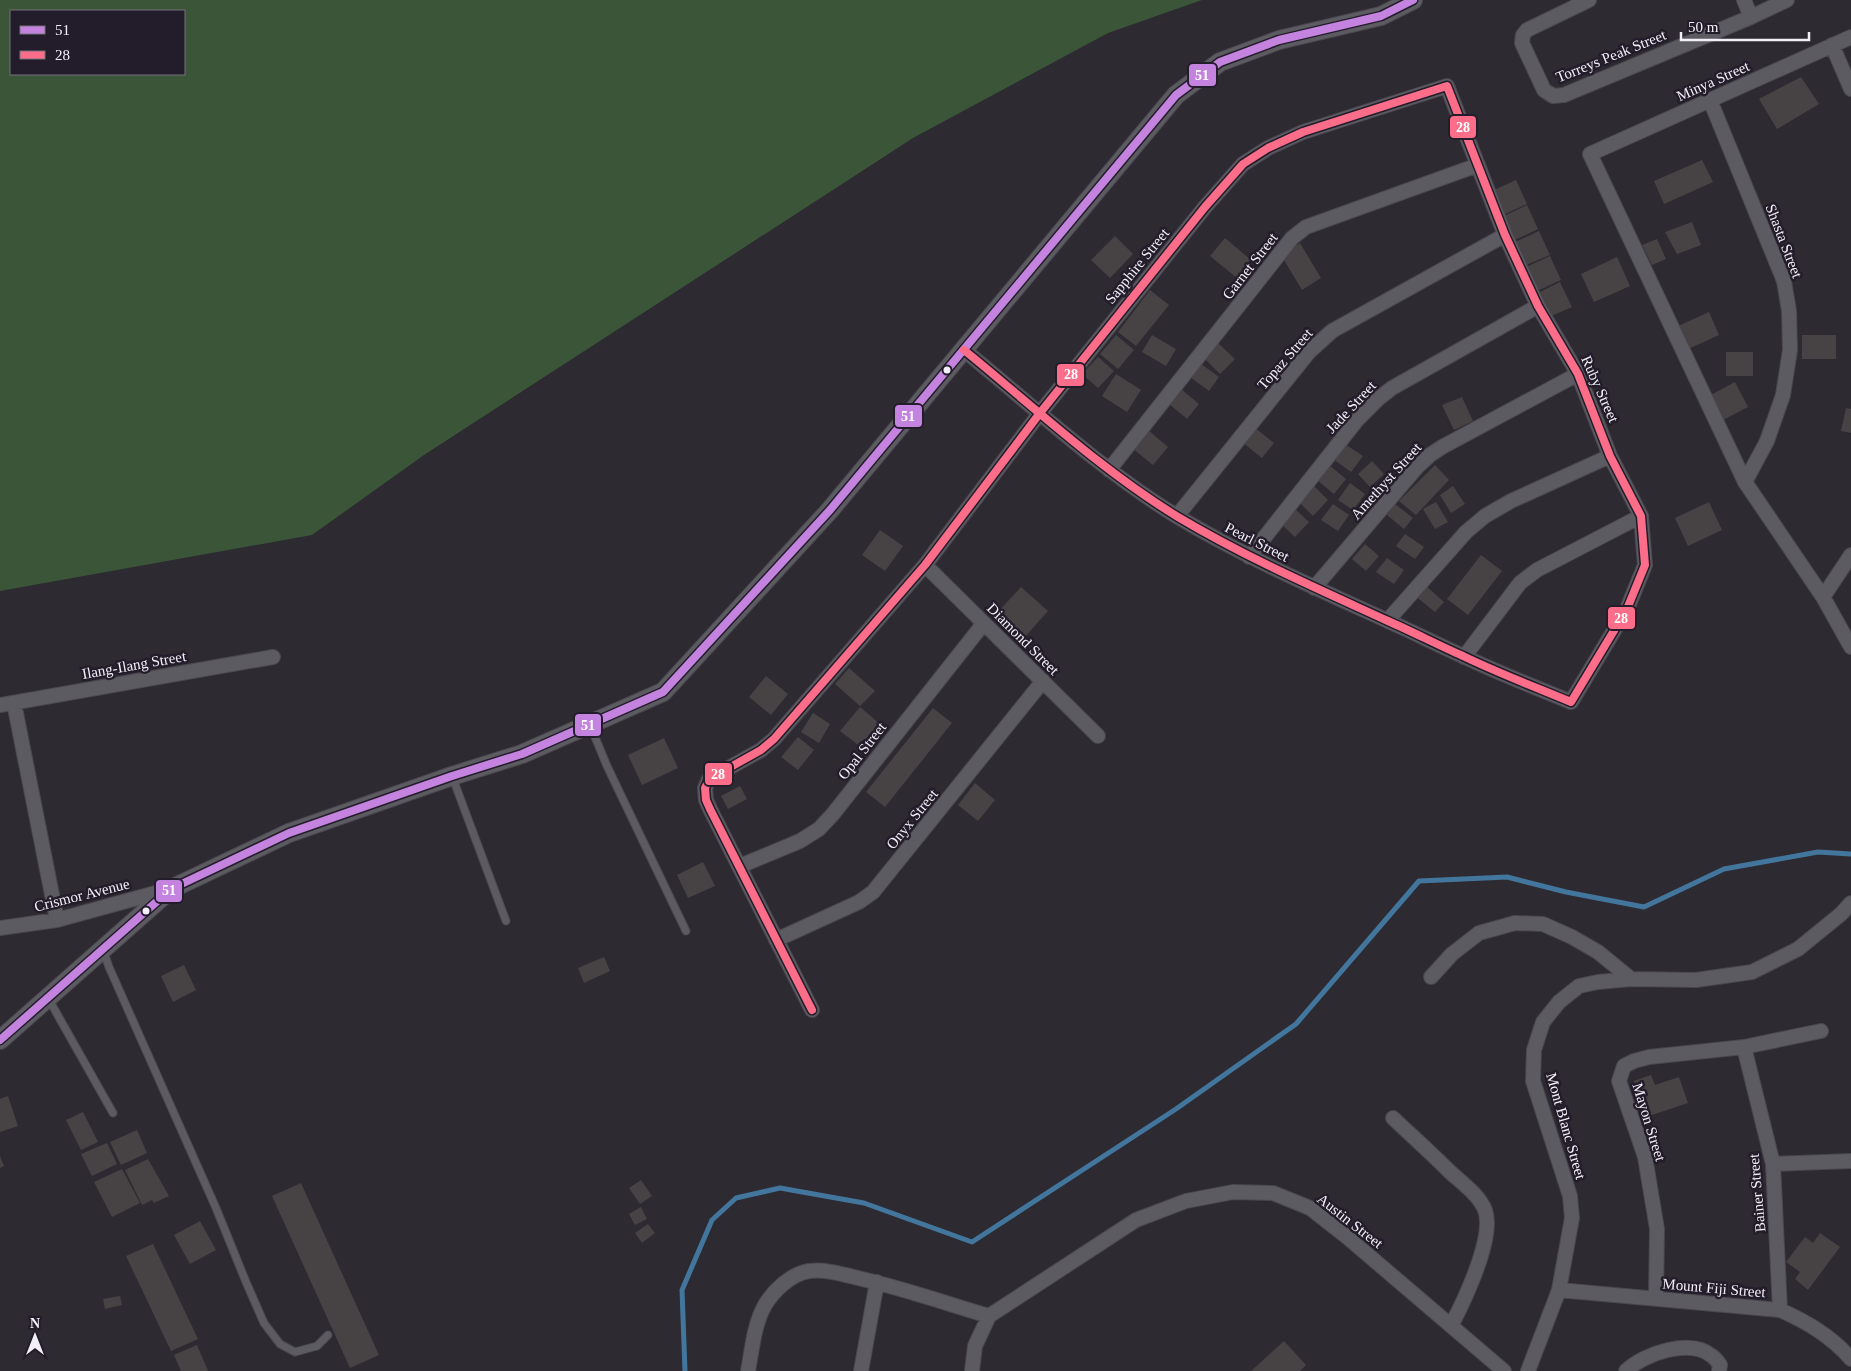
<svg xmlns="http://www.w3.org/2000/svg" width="1851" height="1371" font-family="'Times New Roman',serif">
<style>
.green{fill:#3a5538;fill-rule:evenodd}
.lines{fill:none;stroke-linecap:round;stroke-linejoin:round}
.stream{stroke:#42769c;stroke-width:5}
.building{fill:#474344}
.service-casing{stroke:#4a484e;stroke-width:9}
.minor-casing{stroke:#4a484e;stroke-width:16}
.tertiary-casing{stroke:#4a484e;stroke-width:20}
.service{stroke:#5d5b62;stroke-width:7}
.minor{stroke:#5d5b62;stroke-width:14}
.tertiary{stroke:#5d5b62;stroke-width:18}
.bus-1-casing{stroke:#231d2b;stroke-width:11}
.bus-2-casing{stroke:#231d2b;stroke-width:11}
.bus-1{stroke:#c483df;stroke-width:8}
.bus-2{stroke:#fb6d88;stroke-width:8}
.bus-dot{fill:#f2eff8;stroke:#231d2b;stroke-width:2}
.labels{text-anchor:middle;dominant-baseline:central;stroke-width:5;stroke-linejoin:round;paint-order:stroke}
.street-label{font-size:15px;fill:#f2eff8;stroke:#231d2b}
.line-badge{stroke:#231d2b;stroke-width:2}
.badge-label{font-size:14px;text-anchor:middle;font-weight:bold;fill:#fff}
</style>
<rect width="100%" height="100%" fill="#2d2a32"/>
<path class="green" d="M0,0H1202L1108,33L913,138L424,455L312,535L0,591ZM11,11H184V74H11Z"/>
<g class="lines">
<path class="stream" d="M685,1371L682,1290L712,1220L736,1198L780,1188L864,1203L972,1242L1176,1109L1296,1024L1419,881L1507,877L1566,892L1644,907L1724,869L1818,852L1851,854"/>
</g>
<path class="building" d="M1801,77L1819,104L1777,129L1759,99Z
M1702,160L1713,182L1664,204L1654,181Z
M1516,180L1527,204L1503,215L1492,191Z
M1527,205L1538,229L1515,240L1504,216Z
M1692,222L1701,245L1677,254L1665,232Z
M1539,231L1550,255L1526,265L1515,242Z
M1115,236L1133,254L1110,278L1091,260Z
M1225,238L1251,260L1237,278L1210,256Z
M1657,239L1666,259L1652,265L1642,245Z
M1300,243L1321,278L1302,290L1281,255Z
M1550,256L1561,280L1537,291L1526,267Z
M1617,257L1630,286L1594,302L1581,274Z
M1560,282L1572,307L1549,317L1538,293Z
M1150,290L1169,305L1136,346L1118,332Z
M1709,312L1719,335L1686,350L1676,327Z
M1116,335L1134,350L1118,369L1100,354Z
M1152,335L1176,349L1166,366L1142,352Z
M1802,335H1836V359H1802Z
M1218,343L1235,359L1220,374L1203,357Z
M1726,352H1753V376H1726Z
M1098,357L1114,371L1098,388L1082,374Z
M1200,363L1219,377L1209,391L1190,377Z
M1116,374L1141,390L1127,412L1102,396Z
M1735,382L1748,407L1717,423L1705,398Z
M1181,389L1199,404L1187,419L1168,403Z
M1462,397L1473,421L1454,430L1442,405Z
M1846,408L1851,409V433L1841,431Z
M1254,427L1274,443L1262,458L1242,442Z
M1148,430L1168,447L1153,465L1132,448Z
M1345,444L1363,456L1351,472L1333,459Z
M1372,461L1384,474L1370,487L1358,474Z
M1329,465L1346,479L1334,494L1317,480Z
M1435,465L1449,480L1416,515L1399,501Z
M1350,483L1365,494L1353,510L1338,500Z
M1313,485L1328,500L1313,516L1298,501Z
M1453,486L1465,504L1451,513L1440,495Z
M1436,502L1448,522L1435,529L1423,509Z
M1709,502L1722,530L1688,546L1675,518Z
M1333,504L1349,515L1338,531L1321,520Z
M1395,504L1413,518L1404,529L1387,515Z
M1294,508L1309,522L1295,537L1280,523Z
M880,530L903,546L885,571L862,555Z
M1405,534L1424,547L1415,559L1396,546Z
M1365,544L1379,556L1366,571L1352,559Z
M1481,555L1502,571L1468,615L1447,599Z
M1387,558L1404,570L1394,584L1376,572Z
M1424,584L1444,602L1435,612L1414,595Z
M1021,587L1048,611L1024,638L996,614Z
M849,668L875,691L860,706L835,684Z
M766,676L788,694L771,715L749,697Z
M860,707L880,724L861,747L840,731Z
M933,708L952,723L885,807L866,792Z
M813,713L830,724L819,743L801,732Z
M798,737L814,750L798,770L781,757Z
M664,738L678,768L642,785L628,755Z
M975,783L995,800L978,821L958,805Z
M740,786L747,799L728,809L721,796Z
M703,862L715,886L688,898L677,875Z
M604,957L610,971L584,983L578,968Z
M184,965L196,990L173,1002L161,976Z
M1651,1075L1655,1085L1679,1077L1688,1103L1646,1117L1634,1081Z
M8,1096L18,1126L0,1132V1099Z
M83,1112L98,1142L81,1150L66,1120Z
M137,1130L147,1153L121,1165L110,1142Z
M107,1143L117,1164L92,1176L81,1154Z
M0,1156L4,1166L0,1168Z
M148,1159L169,1196L154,1203L152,1200L142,1205L125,1170Z
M122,1169L140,1203L112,1217L94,1182Z
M641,1180L652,1196L640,1204L629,1188Z
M301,1183L379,1355L350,1368L272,1196Z
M641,1207L647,1219L635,1225L629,1214Z
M200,1221L216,1250L190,1264L174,1235Z
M648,1224L655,1233L642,1243L635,1233Z
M1820,1233L1840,1247L1808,1290L1795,1279L1800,1272L1786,1262L1805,1237L1813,1243Z
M153,1244L198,1339L171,1351L126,1256Z
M120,1296L122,1305L105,1309L103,1299Z
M1284,1341L1306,1365L1300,1371H1251Z
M197,1345L208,1371H181L174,1355Z"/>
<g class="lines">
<g class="service-casing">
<path id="service" d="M590,725L607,766L686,931
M452,776L506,921
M103,950L109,967L216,1208L246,1282L264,1323L280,1344L295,1352L317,1346L328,1335
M48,998L113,1113"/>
</g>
<g class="minor-casing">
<path id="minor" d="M1589,0L1527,30L1523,35L1522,43L1544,90L1553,96L1564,95L1751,17L1787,0
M1744,0L1751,17
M1851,37L1590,154L1745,482L1823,597L1851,647
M1832,45L1851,89
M1710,100L1784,281L1789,311L1790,350L1783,395L1767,441L1745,482
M1109,470L1292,238L1306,227L1478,165
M1177,516L1309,352L1332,331L1505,235
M1249,557L1357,420L1378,399L1392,388L1538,306
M925,565L1098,736
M1314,588L1417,467L1430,455L1442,447L1578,374
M1823,597L1851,555
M1388,620L1466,532L1485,516L1511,501L1610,456
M1464,657L1520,583L1537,570L1641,516
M14,703L57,920
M0,705L273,657
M740,866L800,841L819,829L833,814L984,623
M0,928L57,920L170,889
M776,940L859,902L873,892L1043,681
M1431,977L1452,954L1479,933L1515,923L1543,924L1572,937L1598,952L1631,979
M812,1010L710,809L706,800L705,788L709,779L761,750L774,739L925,565L1040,413L1205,207L1243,164L1268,148L1303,132L1447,86L1505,235L1538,306L1578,374L1610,456L1641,516L1645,565L1627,609L1571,702C1535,687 1498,673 1463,656C1438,645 1413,632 1388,621C1316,588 1247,558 1178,517C1101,470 1034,407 964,350
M1744,1047L1773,1164L1780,1310
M1393,1118C1412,1136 1431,1153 1449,1171C1461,1182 1479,1195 1485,1210C1495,1237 1464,1301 1451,1326
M1773,1164L1851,1161
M1559,1290L1780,1310C1807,1322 1831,1336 1851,1359
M1656,1299L1657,1229L1645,1157L1619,1081L1624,1066L1634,1061L1649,1057L1744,1047L1821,1031
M748,1371C752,1350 754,1324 765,1305C774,1290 791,1274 809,1271C825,1269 842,1274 858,1278C902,1288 945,1303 989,1316
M861,1371L877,1282
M972,1371L975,1346L989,1316L1136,1220L1186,1201L1233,1192L1273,1193L1310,1208L1347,1237L1504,1371
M1528,1371L1559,1290L1572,1218L1570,1196L1533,1081L1534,1050L1543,1022L1559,1002L1579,986L1598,982L1631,979L1696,980L1752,972L1798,949L1841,914L1851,903
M1626,1371C1644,1353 1691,1338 1712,1356C1715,1358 1718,1362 1720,1365L1719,1371"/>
</g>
<g class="tertiary-casing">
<path id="tertiary" d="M0,1040L171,889L289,833L452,776L522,754L663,692L830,510L1176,95L1220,62L1279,40L1381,16L1413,0"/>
</g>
<use href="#service" class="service"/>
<use href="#minor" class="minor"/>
<use href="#tertiary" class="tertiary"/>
<g class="bus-1-casing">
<path id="bus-1" d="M0,1040L171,889L289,833L452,776L522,754L663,692L830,510L1176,95L1220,62L1279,40L1381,16L1413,0"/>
</g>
<g class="bus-2-casing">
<path id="bus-2" d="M812,1010L710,809L706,800L705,788L709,779L761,750L774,739L925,565L1040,413L1205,207L1243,164L1268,148L1303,132L1447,86L1505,235L1538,306L1578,374L1610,456L1641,516L1645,565L1627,609L1571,702C1535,687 1498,673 1463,656C1438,645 1413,632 1388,621C1316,588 1247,558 1178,517C1101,470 1034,407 964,350"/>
</g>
<use href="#bus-1" class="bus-1"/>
<use href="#bus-2" class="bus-2"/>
</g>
<g class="bus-dot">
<circle cx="947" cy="370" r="4.5"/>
<circle cx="146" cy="911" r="4.5"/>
</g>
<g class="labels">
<g class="street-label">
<text transform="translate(1611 56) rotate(-22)">Torreys Peak Street</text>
<text transform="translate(1713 81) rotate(-24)">Minya Street</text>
<text transform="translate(1784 241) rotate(69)">Shasta Street</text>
<text transform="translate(1137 266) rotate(-51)">Sapphire Street</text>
<text transform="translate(1250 266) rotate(-52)">Garnet Street</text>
<text transform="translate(1285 359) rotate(-49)">Topaz Street</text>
<text transform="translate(1600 389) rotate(66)">Ruby Street</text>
<text transform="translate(1351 407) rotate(-47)">Jade Street</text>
<text transform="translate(1386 481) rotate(-48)">Amethyst Street</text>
<text transform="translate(1257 542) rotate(27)">Pearl Street</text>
<text transform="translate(1023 639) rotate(45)">Diamond Street</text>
<text transform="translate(134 665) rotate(-10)">Ilang-Ilang Street</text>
<text transform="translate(862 751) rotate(-52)">Opal Street</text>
<text transform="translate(912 819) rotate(-51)">Onyx Street</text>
<text transform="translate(82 895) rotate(-14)">Crismor Avenue</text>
<text transform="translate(1649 1122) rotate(73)">Mayon Street</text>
<text transform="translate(1566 1126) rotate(74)">Mont Blanc Street</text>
<text transform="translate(1757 1193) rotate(-95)">Bainer Street</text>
<text transform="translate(1350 1221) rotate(38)">Austin Street</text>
<text transform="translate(1714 1288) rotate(5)">Mount Fiji Street</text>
</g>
</g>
<g class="line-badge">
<rect x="1188" y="63" width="29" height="24" rx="5" fill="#c483df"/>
<rect x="1449" y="115" width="28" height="24" rx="5" fill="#fb6d88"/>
<rect x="1056" y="363" width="29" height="24" rx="5" fill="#fb6d88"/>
<rect x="894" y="404" width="29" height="24" rx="5" fill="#c483df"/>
<rect x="1607" y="606" width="29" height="24" rx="5" fill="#fb6d88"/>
<rect x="574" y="713" width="28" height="24" rx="5" fill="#c483df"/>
<rect x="704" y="762" width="29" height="24" rx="5" fill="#fb6d88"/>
<rect x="155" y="879" width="28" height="24" rx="5" fill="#c483df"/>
</g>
<g class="badge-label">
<text x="1202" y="80">51</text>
<text x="1463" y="132">28</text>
<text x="1071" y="379">28</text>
<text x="908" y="421">51</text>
<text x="1621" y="623">28</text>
<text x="588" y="730">51</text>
<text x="718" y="779">28</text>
<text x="169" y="895">51</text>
</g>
<rect x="10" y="10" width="175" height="65" fill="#231d2b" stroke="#76717d"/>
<rect x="20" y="26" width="25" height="8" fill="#c483df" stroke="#76717d"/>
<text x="55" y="35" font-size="15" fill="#f2eff8">51</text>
<rect x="20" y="51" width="25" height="8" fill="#fb6d88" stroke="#76717d"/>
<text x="55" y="60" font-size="15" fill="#f2eff8">28</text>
<g transform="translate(35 1336)" stroke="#231d2b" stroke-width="4" paint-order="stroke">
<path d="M0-4L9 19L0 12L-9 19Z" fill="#f2eff8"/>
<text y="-8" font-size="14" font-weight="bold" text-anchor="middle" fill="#f2eff8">N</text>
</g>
<path d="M1681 32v8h128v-8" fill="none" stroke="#f2eff8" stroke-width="2.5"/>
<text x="1688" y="32" font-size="15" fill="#f2eff8" stroke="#231d2b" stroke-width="4" paint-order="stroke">50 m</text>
</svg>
